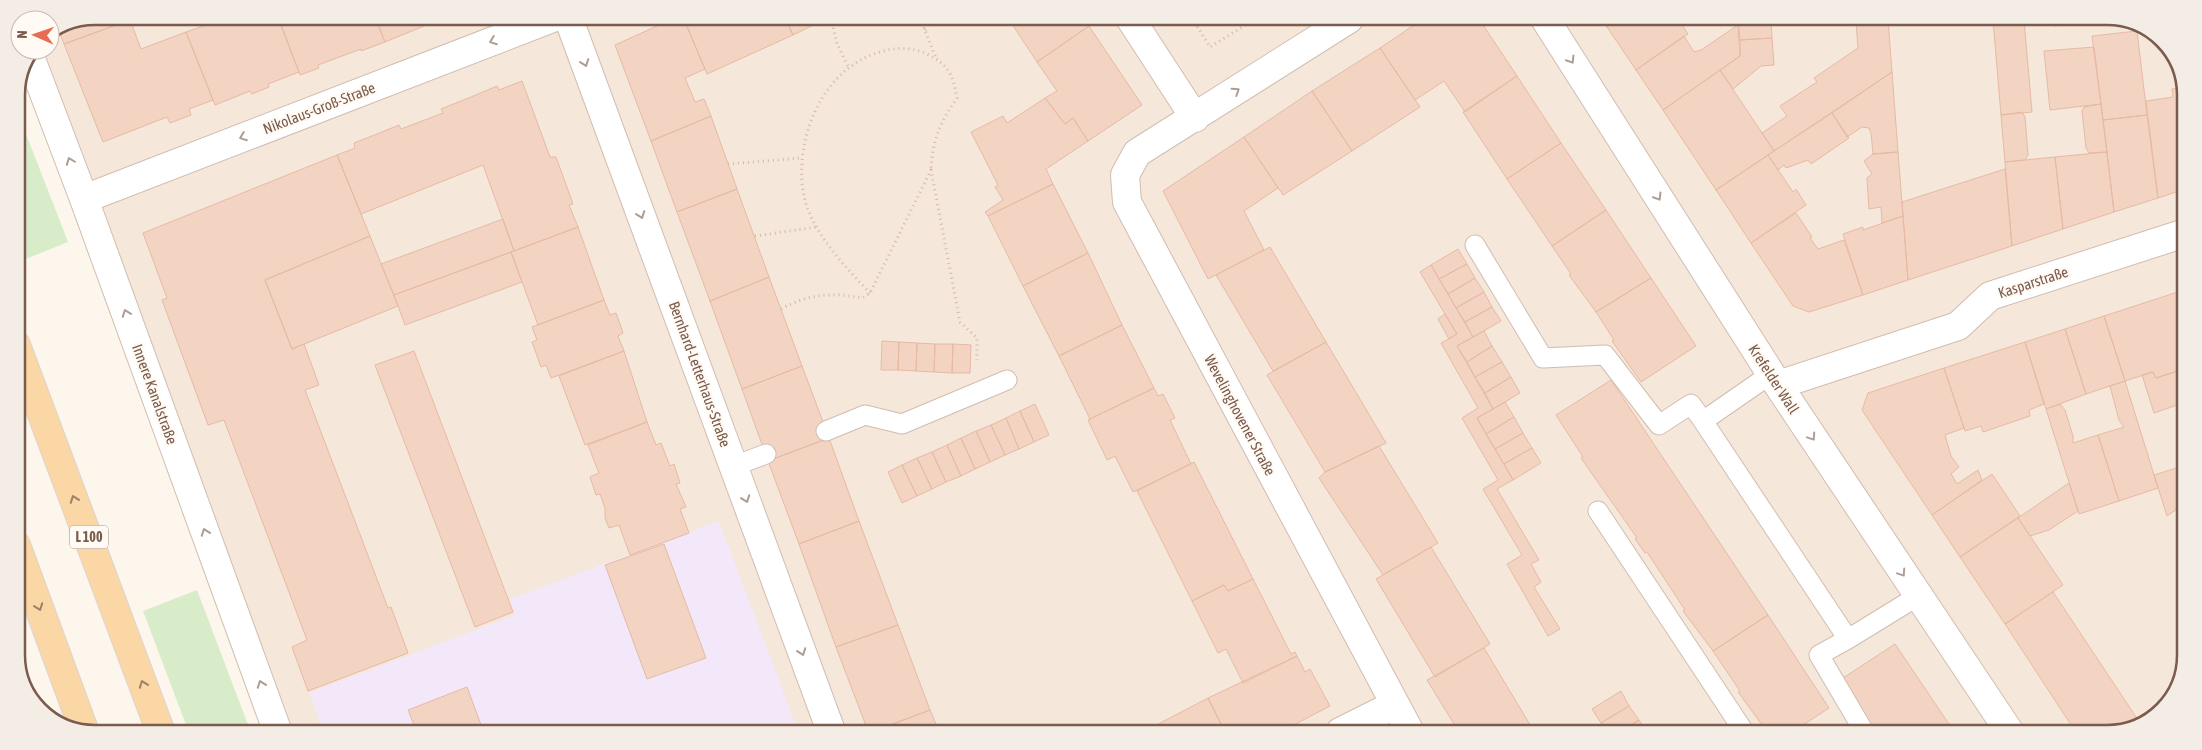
<svg xmlns="http://www.w3.org/2000/svg" width="2202" height="750" font-family="'Asap Condensed',sans-serif">
<style>
.residential{fill:#f5e7da}
.education{fill:#f3e8fa}
.green{fill:#d9ecc9}
.building{fill:#f3d4c3;stroke:#e6baa3}
.lines{fill:none;stroke-linecap:round;stroke-linejoin:round}
.lane-casing{stroke:#d1bdb0;stroke-width:21}
.street-casing{stroke:#d1bdb0;stroke-width:30}
.primary-casing{stroke:#dcd4d1;stroke-width:30}
.path{stroke:#d9b7a5;stroke-width:3;stroke-dasharray:1 4;stroke-linecap:butt}
.lane{stroke:#fff;stroke-width:19}
.street{stroke:#fff;stroke-width:28}
.primary{stroke:#fbd7a5;stroke-width:28}
.oneway{stroke:#af9d94}
.oneway2{stroke:#a18067}
.labels{text-anchor:middle;dominant-baseline:central;stroke-width:4.5;stroke-linejoin:round;paint-order:stroke}
.shield{fill:#fffaf3;stroke:#a28b7f;stroke-width:1}
.shield-label{font-size:14px;font-weight:bold;fill:#7a5b4d}
.street-label{font-size:15px;fill:#7a5b4d;stroke:#fffaf3}
.rim{fill:none;stroke:#7a5b4d;stroke-width:2.5}
</style>
<rect width="100%" height="100%" fill="#fdf6ec"/>
<path class="residential" d="M95,16L2132,20L2169,47L2186,90L2182,680L2155,718L2107,734L292,730L91,181L40,50H50V35Z"/>
<path class="education" d="M719,521L798,731L323,730L309,693L515,615L510,599Z"/>
<path class="green" d="M16,108L68,242L16,263Z
M197,590L250,730H188L143,611Z"/>
<path class="building" d="M95,16H128L130,20L64,44L59,31Z
M229,17H278L299,72L268,84L269,87L252,94L250,91L215,105L186,32Z
M278,17H375L385,42L361,51V49L318,65L319,68L300,75Z
M375,17H446L385,42Z
M677,17H683L705,69L685,78L695,102L704,99L711,116L651,141L615,45Z
M683,17L785,18L793,35L707,74Z
M785,18H828L793,35Z
M1008,18H1083L1089,26L1037,62Z
M1423,19H1479L1517,76L1465,112L1444,81L1415,100L1380,48Z
M1602,19H1617L1607,27Z
M1617,19H1678L1688,34L1636,70L1607,27Z
M130,20L141,49L186,32L213,100L189,109L191,115L170,123L167,117L103,142L64,44Z
M1738,20H1771L1772,38L1740,40Z
M1849,20H1888L1892,72L1774,151L1762,133L1787,116L1780,106L1817,82L1814,78L1858,48L1856,23H1849Z
M1993,20H2024L2032,112L2001,115Z
M2053,20H2090L2091,23L2054,26Z
M1738,25L1740,56L1663,110L1636,70L1684,36L1694,52L1701,50Z
M1089,26L1142,105L1088,141L1073,118L1065,124L1045,98L1057,91L1037,62Z
M2137,31L2147,115L2103,120L2092,36Z
M1772,38L1774,65L1761,66L1733,89L1720,70L1740,56V40Z
M2094,47L2101,104L2050,110L2044,51Z
M1380,48L1420,107L1352,151L1312,91Z
M1720,70L1774,151L1716,190L1663,110Z
M1892,72L1898,152L1873,154L1871,133L1869,128L1862,127L1847,137L1832,113Z
M1517,76L1561,143L1507,179L1463,112Z
M522,81L550,157H556L573,204L569,205L578,227L514,251L483,165L361,214L337,155L355,148L354,143L377,134L399,125L401,129L443,113L441,109L471,97L497,86L499,90Z
M2184,87L2185,189L2158,198L2146,101L2173,97L2172,89Z
M1312,91L1352,151L1283,195L1244,137Z
M1045,98L1065,124L1073,118L1088,141L1046,169L1053,184L988,216L985,212L1003,200L995,187L998,185L971,132L1003,116L1007,123Z
M2101,104L2107,152L2089,153L2086,148L2082,111L2084,107Z
M2022,112L2025,117L2028,155L2025,160L2005,162L2001,115Z
M1832,113L1849,138L1811,164L1808,160L1786,168L1784,165L1778,170L1768,155Z
M2147,115L2158,198L2114,212L2103,120Z
M711,116L737,189L677,212L651,141Z
M1244,137L1278,188L1244,211L1264,250L1208,279L1163,191Z
M1561,143L1606,210L1552,246L1507,179Z
M1898,152L1903,216L1882,223L1881,207L1869,209L1867,178L1872,174L1864,161L1873,154Z
M2107,152L2114,212L2063,229L2055,157Z
M337,155L370,236L265,280L292,349L304,344L319,385L305,390L388,608L391,607L408,653L308,691L292,647L307,640L224,420L208,425L162,300L167,298L143,233Z
M1768,155L1793,192L1796,189L1806,205L1751,243L1716,190Z
M2055,157L2063,229L2012,246L2005,162Z
M2005,169L2012,246L1908,280L1902,202Z
M1053,184L1088,253L1023,286L988,216Z
M737,189L769,277L710,301L677,212Z
M1606,210L1651,278L1596,312L1569,275L1571,274L1552,246Z
M1796,213L1812,237L1810,238L1818,249L1844,240L1863,295L1809,312L1793,306L1751,243Z
M1903,216L1908,280L1863,295L1843,234L1863,227V230Z
M503,219L514,251L394,295L381,264Z
M578,227L604,300L538,325L511,252Z
M370,236L398,306L292,349L265,280Z
M1270,247L1326,342L1273,371L1216,275Z
M1458,249L1467,264L1439,279L1431,265Z
M511,252L522,282L405,325L394,295Z
M1088,253L1122,325L1059,356L1023,286Z
M1467,264L1475,278L1448,294L1439,279Z
M1431,265L1473,337L1457,346L1493,409L1477,418L1513,480L1497,489L1539,560L1531,564L1541,582L1534,587L1560,629L1548,636L1507,564L1522,555L1483,489L1498,480L1462,418L1478,408L1441,343L1457,334L1420,272Z
M769,277L802,366L742,389L710,301Z
M1475,278L1484,292L1456,308L1448,294Z
M1651,278L1696,346L1641,382L1612,341L1614,340L1596,312Z
M2184,290V369L2156,378L2153,372L2125,381L2104,316Z
M1484,292L1492,307L1465,322L1456,308Z
M604,300L610,315L616,313L623,333L618,336L624,351L551,378L546,365L541,367L532,342L537,340L532,327Z
M1492,307L1501,321L1473,337L1465,322Z
M1445,314L1457,334L1449,339L1438,319Z
M2104,316L2125,381L2086,394L2065,329Z
M1122,325L1154,388L1090,419L1059,356Z
M2065,329L2086,394L2046,409L2025,342Z
M1484,331L1492,346L1467,362L1457,346Z
M882,341L899,342L898,370H881Z
M899,342L917,343L916,371L898,370Z
M1326,342L1386,443L1325,472L1267,375Z
M2025,342L2044,404L2029,410L2030,416L1983,432L1981,426L1965,431L1944,368Z
M917,343L935,344L934,372L916,371Z
M935,344H953L952,373L934,372Z
M953,344L971,345L970,373H952Z
M1492,346L1502,362L1475,377L1467,362Z
M414,351L513,612L475,627L375,365Z
M624,351L647,422L585,445L559,376Z
M1502,362L1511,377L1485,393L1475,377Z
M802,366L829,438L768,461L742,389Z
M1944,368L1964,428L1945,435L1951,456L1959,467L1951,474L1957,484L1978,470L1982,480L1932,515L1862,410L1868,393Z
M2184,369L2183,403L2154,413L2142,375L2153,372L2156,378Z
M1511,377L1520,393L1493,409L1485,393Z
M1611,380L1768,615L1713,651L1683,611L1685,610L1647,552L1645,553L1635,539L1637,538L1581,458L1583,457L1556,415Z
M2125,381L2158,488L2119,501L2098,435L2124,427L2119,420L2110,386Z
M1154,388L1158,396L1163,394L1175,418L1170,420L1191,464L1133,492L1115,456L1107,460L1088,420Z
M1505,402L1514,417L1486,434L1477,418Z
M1035,404L1049,435L1034,442L1020,411Z
M2060,404L2065,410L2073,436V443L2098,435L2119,501L2079,514L2046,409Z
M1020,411L1034,442L1019,449L1006,418Z
M1514,417L1523,433L1495,449L1486,434Z
M1006,418L1019,449L1005,455L991,425Z
M647,422L656,445L661,443L670,466L674,464L680,483L676,484L686,507L680,509L689,533L630,555L619,525L609,528L605,518V508L600,494L596,495L590,477L599,473L588,445Z
M991,425L1005,455L990,462L976,431Z
M976,431L990,462L975,469L961,438Z
M1523,433L1532,448L1504,464L1495,449Z
M829,438L859,521L799,544L768,461Z
M961,438L975,469L961,476L947,445Z
M947,445L961,476L946,482L932,452Z
M1379,446L1438,543L1383,575L1319,478L1325,472Z
M1532,448L1541,463L1513,480L1504,464Z
M932,452L946,482L932,489L917,458Z
M917,458L932,489L917,496L902,465Z
M1194,462L1253,579L1228,591L1224,585L1192,601L1137,491Z
M902,465L917,496L902,503L888,472Z
M2183,466V505L2167,516L2154,475Z
M1992,474L2020,516L1960,557L1932,515Z
M2069,483L2078,511L2049,530L2030,536L2018,518Z
M2018,518L2063,585L2005,624L1960,557Z
M859,521L898,625L836,647L799,544Z
M664,544L706,658L647,679L605,565Z
M1431,547L1490,644L1435,677L1376,579Z
M1253,579L1291,654L1295,652L1297,656L1243,683L1226,649L1218,653L1192,601L1224,585L1228,591Z
M2053,592L2140,723L2107,734H2077L2005,624Z
M1768,615L1829,708L1791,733H1768L1738,692L1740,691L1713,651Z
M898,625L930,710L874,731H868L836,647Z
M1895,644L1955,733H1875L1840,680Z
M1484,648L1535,733L1459,732L1427,680Z
M1297,656L1305,672L1310,669L1330,706L1280,732H1225L1208,698Z
M467,687L483,730H416L408,710Z
M1621,691L1629,706L1601,723L1592,709Z
M1208,698L1225,732H1143Z
M1629,706L1639,720L1619,733H1607L1601,723Z
M930,710L939,731H874Z
M1639,720L1647,733H1619Z"/>
<g class="lines">
<g class="lane-casing">
<path id="lane" d="M1475,245L1543,358L1605,355L1659,425L1691,404L1703,421
M1771,374L1703,421L1848,639L1918,596
M826,431L865,415L902,424L1007,380
M734,466L766,454
M1598,511L1745,733
M1848,639L1819,655L1862,728L1854,733"/>
</g>
<g class="street-casing">
<path id="street" d="M568,17L831,731
M1130,18L1195,118
M1349,19L1137,153L1125,175L1127,202L1410,732
M1545,19L1778,385L2011,734
M31,59L84,199L277,730
M84,199L555,17
M1778,385L1958,326L1990,296L2185,233
M1340,732L1394,705"/>
</g>
<g class="primary-casing">
<path id="primary" d="M16,345L160,730
M16,545L84,730"/>
</g>
<path class="path" d="M831,18L837,44L849,68
M920,18L936,58
M1192,18L1210,47L1255,19
M925,30L933,18
M728,164L802,158
M755,236L816,227
M870,293C847,269 816,236 806,204C790,148 819,69 880,52C896,47 911,47 927,54C949,65 953,75 957,98C939,124 933,139 931,170
M781,309C809,294 830,292 862,298L870,293L931,170L960,322L977,338V360"/>
<use href="#lane" class="lane"/>
<use href="#street" class="street"/>
<use href="#primary" class="primary"/>
</g>
<defs><path id="oneway-chevron" d="M-2-3.5L2.5 0L-2 3.5" fill="none" stroke-width="1.6" stroke-linecap="round" stroke-linejoin="round" transform="scale(1.25)"/></defs>
<g class="oneway">
<use href="#oneway-chevron" transform="translate(493 41) rotate(159)"/>
<use href="#oneway-chevron" transform="translate(1571 60) rotate(58)"/>
<use href="#oneway-chevron" transform="translate(585 63) rotate(70)"/>
<use href="#oneway-chevron" transform="translate(1236 91) rotate(-33)"/>
<use href="#oneway-chevron" transform="translate(243 137) rotate(159)"/>
<use href="#oneway-chevron" transform="translate(70 161) rotate(-111)"/>
<use href="#oneway-chevron" transform="translate(1658 197) rotate(58)"/>
<use href="#oneway-chevron" transform="translate(641 215) rotate(70)"/>
<use href="#oneway-chevron" transform="translate(126 313) rotate(-110)"/>
<use href="#oneway-chevron" transform="translate(1812 437) rotate(56)"/>
<use href="#oneway-chevron" transform="translate(746 499) rotate(70)"/>
<use href="#oneway-chevron" transform="translate(205 532) rotate(-110)"/>
<use href="#oneway-chevron" transform="translate(1902 573) rotate(56)"/>
<use href="#oneway-chevron" transform="translate(802 652) rotate(70)"/>
<use href="#oneway-chevron" transform="translate(261 684) rotate(-110)"/>
</g>
<g class="oneway2">
<use href="#oneway-chevron" transform="translate(74 499) rotate(-110)"/>
<use href="#oneway-chevron" transform="translate(39 607) rotate(70)"/>
<use href="#oneway-chevron" transform="translate(143 684) rotate(-110)"/>
</g>
<g class="labels">
<rect class="shield" x="70" y="525.5" width="38" height="23" rx="4"/>
<g class="shield-label">
<text x="89" y="537">L 100</text>
</g>
<g class="street-label">
<text transform="translate(319 108) rotate(-21)">Nikolaus-Groß-Straße</text>
<text transform="translate(2033 282) rotate(-18)">Kasparstraße</text>
<text transform="translate(700 374) rotate(70)">Bernhard-Letterhaus-Straße</text>
<text transform="translate(1774 379) rotate(57)">Krefelder Wall</text>
<text transform="translate(155 394) rotate(70)">Innere Kanalstraße</text>
<text transform="translate(1240 415) rotate(62)">Wevelinghovener Straße</text>
</g>
</g>
<path d="M0 0H2202V750H0ZM95 25H2107A70 70 0 0 1 2177 95V655A70 70 0 0 1 2107 725H95A70 70 0 0 1 25 655V95A70 70 0 0 1 95 25Z" fill="#f4ede6" fill-rule="evenodd"/>
<path class="rim" d="M95 25H2107A70 70 0 0 1 2177 95V655A70 70 0 0 1 2107 725H95A70 70 0 0 1 25 655V95A70 70 0 0 1 95 25Z"/>
<g transform="translate(35 35) rotate(272)"><circle r="24" fill="#fffaf3" stroke="#cabab1"/>
<path d="M0-4L9 19L0 12L-9 19Z" fill="#e76c51"/>
<text y="-8" font-size="14" font-weight="bold" text-anchor="middle" fill="#7a5b4d">N</text>
</g>
</svg>
